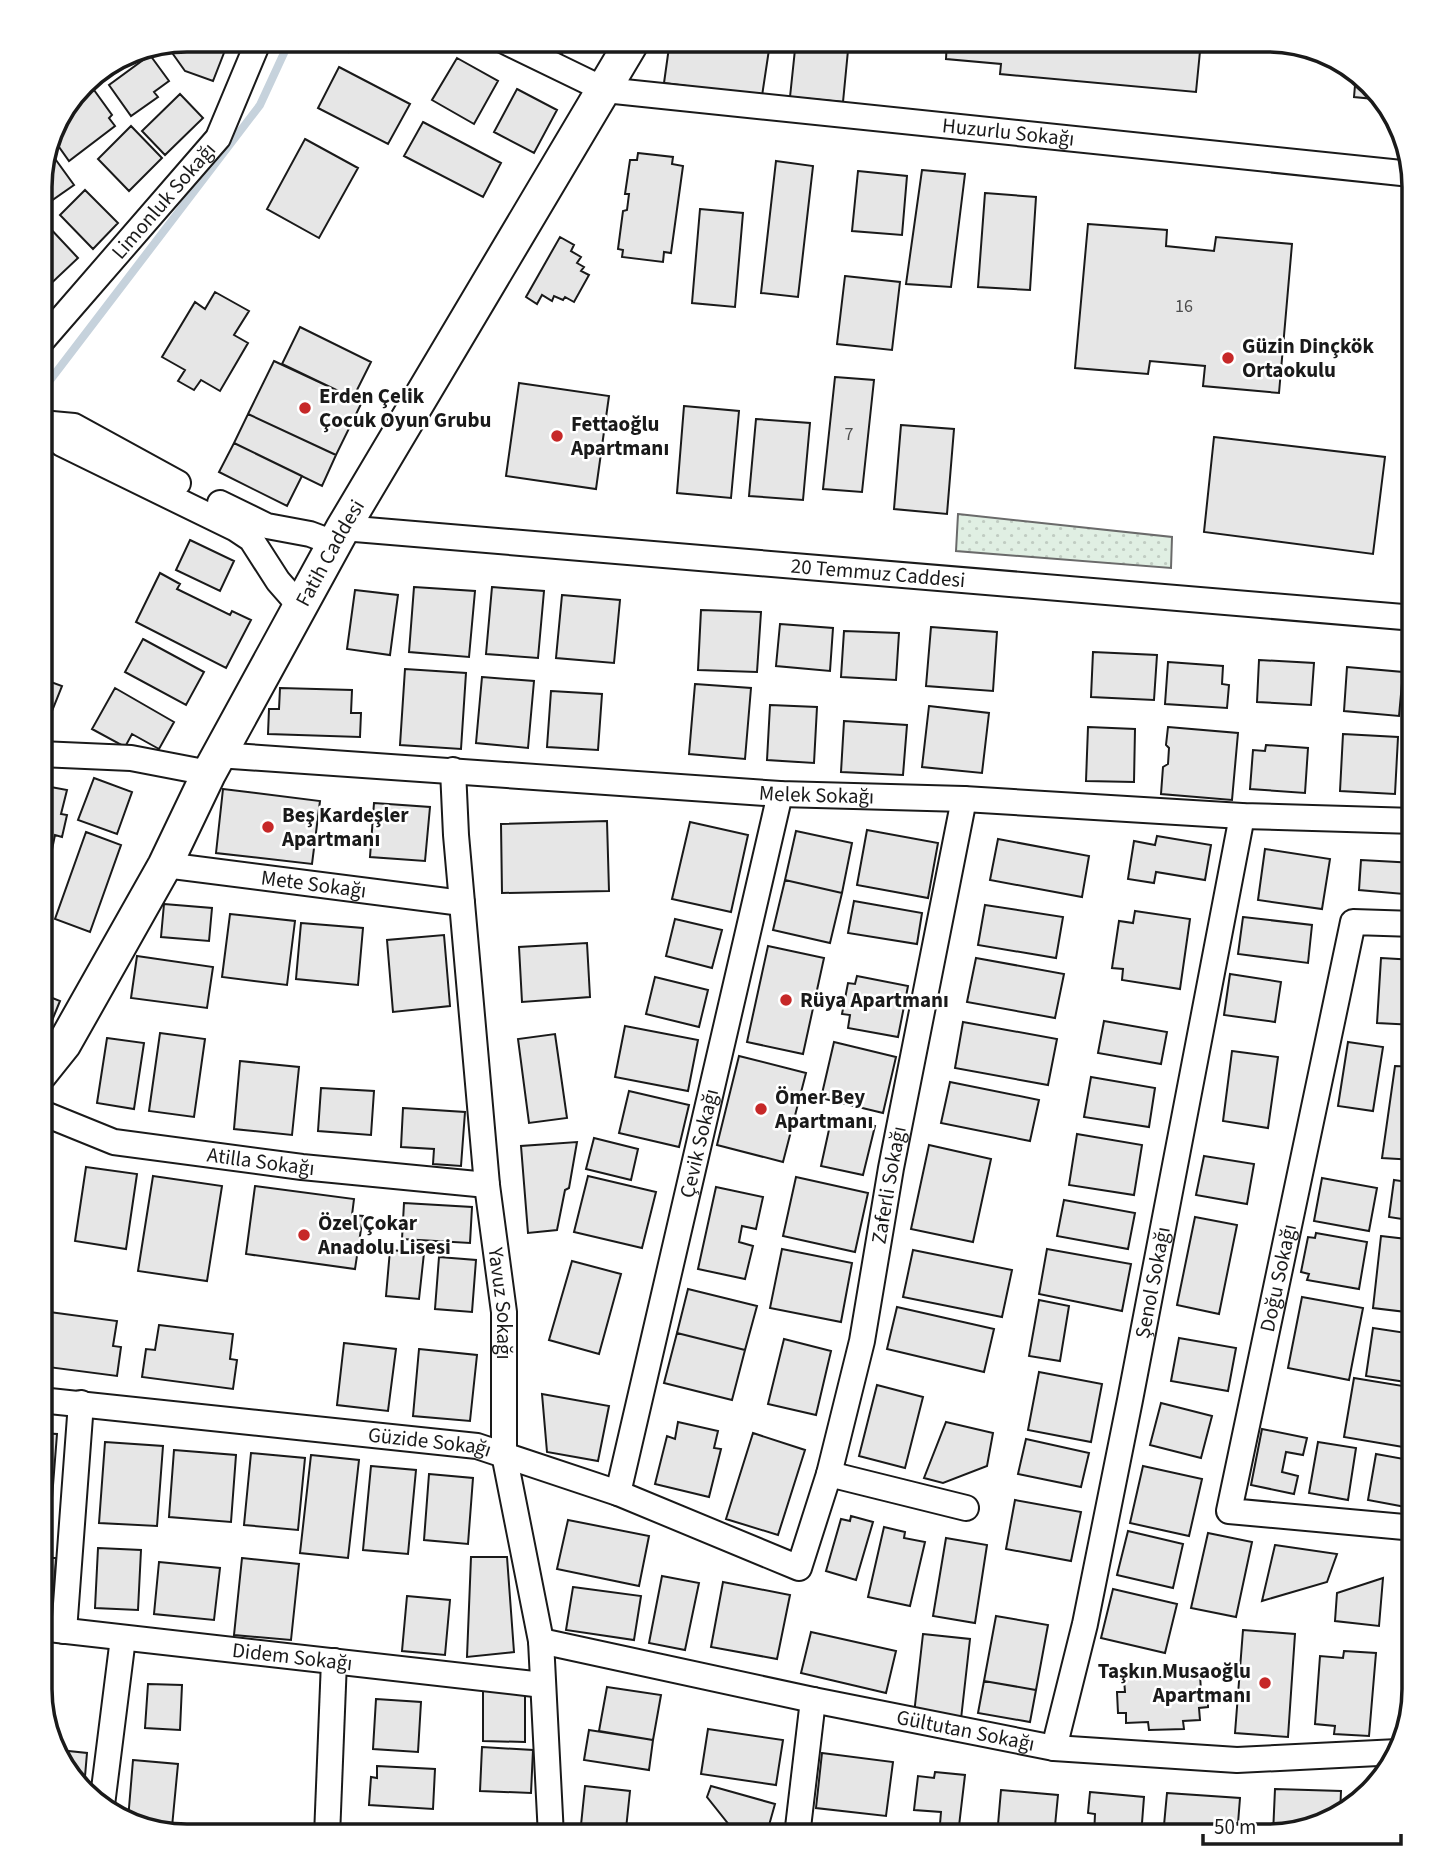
<svg xmlns="http://www.w3.org/2000/svg" width="1455" height="1876" font-family="'Source Sans 3',sans-serif">
<style>
.park{fill:url(#park-dots);stroke:#6a6a6a;stroke-width:2}
.lines{fill:none;stroke-linecap:round;stroke-linejoin:round}
.stream{stroke:#c6d2dc;stroke-width:8}
.building{fill:#e6e6e6;stroke:#1a1a1a;stroke-width:2}
.street-casing{stroke:#1a1a1a;stroke-width:28}
.secondary-casing{stroke:#1a1a1a;stroke-width:37}
.street{stroke:#fff;stroke-width:24}
.secondary{stroke:#fff;stroke-width:33}
.poi-dot{fill:#c62828;stroke:#fff;stroke-width:2.5}
.labels{text-anchor:middle;dominant-baseline:central;stroke-width:5;stroke-linejoin:round;paint-order:stroke}
.number-label{font-size:18px;fill:#4d4d4d}
.street-label{font-size:21px;fill:#1a1a1a;stroke:#fff}
.poi-label{font-size:21px;font-weight:bold;fill:#1a1a1a;stroke:#fff;text-anchor:start}
.rim{fill:none;stroke:#1a1a1a;stroke-width:3.5}
</style>
<defs>
<pattern id="park-dots" width="8" height="8" patternUnits="userSpaceOnUse" patternTransform="scale(1.75)"><rect width="8" height="8" fill="#e0efe3"/><path d="M2 2h.1M6 6h.1" fill="none" stroke="#c0ccc2" stroke-width="1.8" stroke-linecap="round"/></pattern>
</defs>
<rect width="100%" height="100%" fill="#fff"/>
<path class="park" d="M958,514L1172,537L1171,568L956,551Z"/>
<g class="lines">
<path class="stream" d="M41,392L260,105L290,40"/>
</g>
<path class="building" d="M188,40H229L213,81L185,71L168,47L174,43Z
M324,40H354L348,52Z
M532,40H569L561,55Z
M670,40H754L770,43L762,96L664,83Z
M796,40H849L843,102L790,97Z
M947,40L1201,41L1196,92L1000,74L1001,64L946,59Z
M150,55L169,81L154,92L158,97L131,116L109,85Z
M457,58L498,81L474,124L432,100Z
M339,67L410,104L388,144L318,108Z
M1356,74L1384,100L1354,97Z
M517,89L557,110L534,153L494,132Z
M94,90L112,115L109,118L115,126L69,161L52,137L56,122L63,112Z
M180,94L203,118L165,155L142,131Z
M423,122L501,163L483,197L404,156Z
M131,126L162,158L129,191L98,159Z
M305,139L358,168L319,238L267,209Z
M48,149L74,185L41,208V177Z
M638,153L673,157L672,164L683,166L671,253L664,252L663,262L622,257L623,250L618,249L623,211L627,210L629,194H625L630,160H637Z
M776,161L813,166L798,297L761,293Z
M922,170L965,174L951,287L906,284Z
M858,171L907,176L902,235L852,231Z
M85,190L118,223L93,249L60,215Z
M985,193L1036,197L1030,290L978,287Z
M700,209L743,213L735,307L692,303Z
M1088,224L1167,230L1166,246L1214,251L1216,237L1292,244L1279,393L1203,386L1205,366L1150,361L1148,374L1075,368Z
M47,225L78,258L41,293V231Z
M560,237L574,245L571,251L581,257L577,263L584,267L581,271L589,275L574,302L565,297L563,300L554,296L552,301L542,295L537,304L526,297Z
M845,276L900,282L892,350L837,344Z
M215,292L249,311L234,335L248,343L220,391L201,380L194,390L178,381L185,370L162,357L195,302L205,309Z
M300,327L371,362L353,398L282,364Z
M274,361L362,402L336,455L248,414Z
M835,377L874,380L862,492L823,489Z
M519,383L609,396L596,489L506,476Z
M684,406L739,411L731,498L677,493Z
M248,414L336,455L322,486L234,443Z
M756,419L810,423L803,500L749,496Z
M901,425L954,429L947,514L894,509Z
M1214,437L1385,457L1373,554L1204,532Z
M234,443L302,476L287,506L219,472Z
M190,540L234,561L220,591L176,570Z
M160,573L180,584L177,589L230,615L232,611L251,620L226,668L136,622Z
M414,587L475,591L469,657L409,652Z
M492,587L544,591L538,658L486,654Z
M355,590L398,595L390,655L347,649Z
M562,595L620,600L614,663L556,658Z
M701,610L761,612L757,672L698,670Z
M780,624L833,628L830,671L776,666Z
M931,627L997,632L993,691L926,686Z
M844,631L899,633L896,680L841,677Z
M143,639L204,672L186,705L125,672Z
M1093,652L1157,655L1154,700L1091,697Z
M1259,660L1314,663L1311,705L1257,702Z
M1168,662L1223,666L1222,684L1229,685L1227,708L1165,704Z
M1347,667L1403,672L1399,716L1344,711Z
M405,669L466,673L461,749L400,745Z
M482,677L534,681L528,748L476,743Z
M40,678L62,686L40,741Z
M695,684L751,688L745,759L689,754Z
M115,688L174,722L159,749L132,734L125,747L92,729Z
M280,688L352,690L351,713H361L360,737L268,734L269,709H279Z
M551,691L602,694L598,750L547,747Z
M770,705L817,707L814,763L767,760Z
M929,706L989,713L982,773L922,767Z
M844,721L907,725L903,775L841,772Z
M1088,727L1135,729L1134,782L1086,781Z
M1168,727L1238,733L1232,800L1161,794L1163,767L1168,764L1169,748L1166,745Z
M1343,734L1398,737L1395,794L1340,791Z
M1410,744H1415V799H1409Z
M1266,745L1308,748L1305,793L1250,789L1253,750L1265,751Z
M94,778L132,792L117,834L78,820Z
M40,785L67,790L61,814L67,815L62,837L55,835L50,859L40,857Z
M223,789L320,801L312,864L216,853Z
M374,803L430,807L425,861L370,857Z
M607,821L609,891L502,893L501,824Z
M690,822L748,835L731,912L672,899Z
M867,830L938,843L928,898L857,885Z
M796,831L852,843L842,893L785,880Z
M86,832L121,845L90,932L55,919Z
M1157,836L1211,845L1205,880L1156,872L1154,883L1128,879L1134,841L1155,845Z
M998,839L1089,856L1082,897L990,880Z
M1265,849L1330,859L1322,909L1258,900Z
M1361,860L1415,863V895L1359,890Z
M785,880L842,893L830,943L773,930Z
M854,901L922,913L917,944L848,933Z
M164,904L212,908L209,941L161,937Z
M985,905L1063,917L1056,958L978,945Z
M1135,911L1190,919L1180,989L1122,980L1123,969L1112,968L1119,921L1133,923Z
M230,914L295,921L287,985L222,977Z
M1243,917L1312,925L1308,963L1238,954Z
M675,919L722,930L712,968L666,956Z
M301,923L363,928L358,985L296,979Z
M444,935L450,1006L393,1012L387,940Z
M587,943L590,997L522,1002L519,947Z
M768,946L824,958L803,1054L747,1042Z
M137,956L213,967L207,1008L131,998Z
M976,958L1064,974L1055,1018L967,1002Z
M1381,958L1415,960V1025L1377,1023Z
M1230,974L1281,982L1275,1022L1224,1015Z
M857,976L908,986L898,1037L848,1028L850,1015L842,1014L848,983L855,984Z
M655,977L708,990L699,1027L646,1014Z
M40,993L60,1001L40,1050Z
M1104,1021L1167,1032L1161,1064L1098,1053Z
M963,1022L1057,1039L1048,1085L955,1068Z
M625,1026L698,1040L688,1091L615,1077Z
M160,1033L205,1039L194,1117L149,1111Z
M555,1034L567,1118L529,1123L518,1039Z
M107,1038L144,1043L134,1109L97,1103Z
M834,1042L896,1057L883,1113L821,1098Z
M1348,1042L1383,1047L1373,1111L1338,1106Z
M1232,1051L1278,1057L1268,1128L1223,1121Z
M739,1056L806,1073L783,1162L717,1145Z
M240,1061L299,1067L292,1135L234,1129Z
M1395,1066L1415,1067V1160L1382,1158Z
M1091,1077L1155,1088L1149,1127L1084,1117Z
M950,1082L1039,1100L1030,1141L941,1123Z
M321,1088L374,1091L371,1135L318,1131Z
M629,1091L689,1105L679,1147L619,1133Z
M403,1108L465,1112L461,1166L433,1164L434,1149L401,1147Z
M832,1116L875,1126L863,1175L821,1166Z
M1077,1134L1142,1145L1134,1195L1069,1185Z
M594,1138L638,1149L631,1180L586,1169Z
M577,1142L569,1188L565,1190L557,1230L528,1233L521,1146Z
M929,1145L991,1159L973,1242L911,1229Z
M1204,1156L1254,1164L1247,1204L1196,1195Z
M86,1167L137,1174L126,1249L75,1241Z
M153,1176L222,1186L207,1281L138,1271Z
M588,1176L656,1192L642,1248L574,1232Z
M796,1177L868,1193L855,1252L783,1236Z
M1322,1178L1377,1188L1369,1231L1314,1221Z
M1394,1180L1415,1183V1221L1389,1217Z
M255,1186L354,1199L352,1215L363,1216L355,1269L246,1254Z
M716,1187L763,1197L756,1229L742,1226L739,1242L753,1246L745,1279L698,1269Z
M1064,1200L1135,1213L1128,1249L1057,1236Z
M404,1203L472,1207L470,1243L402,1239Z
M1195,1217L1237,1225L1219,1314L1177,1305Z
M1316,1233L1367,1242L1359,1289L1307,1280L1309,1274L1301,1272L1308,1237L1315,1238Z
M1381,1236L1415,1240V1313L1373,1308Z
M782,1249L852,1263L841,1322L770,1308Z
M1047,1249L1131,1264L1122,1311L1039,1294Z
M390,1250L424,1253L419,1299L386,1296Z
M913,1250L1012,1270L1002,1317L903,1297Z
M439,1257L476,1260L472,1312L435,1309Z
M572,1261L621,1274L599,1354L549,1340Z
M688,1289L757,1306L745,1350L677,1333Z
M1302,1297L1363,1308L1349,1380L1288,1368Z
M1039,1300L1069,1306L1060,1361L1029,1356Z
M897,1307L994,1329L984,1372L887,1349Z
M42,1311L117,1321L113,1346L121,1347L117,1376L40,1366Z
M159,1325L233,1334L230,1359L237,1360L233,1389L142,1377L146,1349L155,1350Z
M1373,1328L1413,1334L1406,1382L1366,1376Z
M677,1333L745,1350L732,1400L664,1383Z
M1179,1338L1236,1348L1228,1391L1171,1381Z
M784,1339L831,1351L816,1415L768,1404Z
M344,1343L396,1349L388,1411L337,1405Z
M419,1349L477,1355L470,1421L413,1416Z
M1039,1372L1102,1384L1091,1442L1028,1430Z
M1354,1378L1415,1388V1449L1344,1437Z
M877,1385L923,1397L905,1468L859,1456Z
M542,1394L609,1406L598,1461L547,1452Z
M1161,1403L1212,1416L1201,1458L1150,1445Z
M678,1422L718,1431L714,1448L721,1449L709,1497L655,1484L667,1436L675,1439Z
M946,1422L993,1433L987,1466L943,1483L924,1478Z
M1262,1429L1307,1438L1303,1455L1286,1452L1282,1472L1298,1476L1294,1494L1251,1485Z
M40,1433L57,1434L52,1498L40,1497Z
M753,1433L805,1450L778,1535L726,1519Z
M1026,1439L1089,1453L1081,1487L1018,1474Z
M105,1442L163,1446L157,1526L99,1523Z
M1318,1442L1356,1448L1348,1500L1309,1493Z
M174,1450L236,1455L231,1522L169,1517Z
M251,1453L305,1458L298,1530L244,1525Z
M1376,1454L1415,1461V1487L1411,1508L1368,1500Z
M311,1455L359,1460L348,1558L300,1553Z
M371,1466L416,1470L408,1554L363,1550Z
M1143,1466L1202,1479L1189,1536L1130,1523Z
M429,1474L473,1478L468,1544L424,1540Z
M1015,1500L1081,1512L1071,1561L1006,1549Z
M851,1516L873,1522L856,1580L826,1571L841,1519L850,1521Z
M568,1520L649,1536L639,1586L557,1569Z
M884,1527L905,1532L904,1538L925,1542L910,1606L868,1597Z
M1128,1531L1183,1544L1173,1588L1117,1575Z
M1208,1533L1252,1542L1236,1617L1191,1608Z
M40,1535H49L48,1558H56L53,1600H40Z
M946,1538L987,1545L975,1623L933,1616Z
M1275,1545L1337,1554L1327,1582L1262,1601Z
M98,1548L141,1550L138,1610L95,1608Z
M471,1557H507L514,1652L467,1657Z
M242,1558L299,1564L291,1640L234,1635Z
M159,1562L220,1568L214,1620L154,1614Z
M662,1576L699,1583L685,1650L649,1643Z
M1383,1578L1379,1626L1335,1621L1337,1593Z
M723,1582L790,1595L777,1659L711,1647Z
M573,1587L641,1596L634,1640L566,1630Z
M1113,1589L1177,1604L1165,1653L1101,1638Z
M407,1596L450,1600L445,1655L402,1651Z
M996,1616L1048,1625L1036,1690L984,1681Z
M1243,1630L1295,1634L1288,1737L1235,1733Z
M811,1632L896,1651L886,1693L801,1673Z
M923,1634L970,1639L961,1719L914,1714Z
M1344,1651L1376,1653L1369,1736L1334,1734L1335,1726L1315,1724L1320,1656L1343,1658Z
M1200,1675L1201,1691H1208V1707L1199,1708L1200,1720L1183,1721L1184,1729L1149,1730L1148,1722L1126,1723V1713H1118L1117,1692H1125L1124,1679Z
M984,1681L1036,1690L1030,1722L978,1713Z
M148,1684L182,1685L180,1730L145,1728Z
M607,1687L661,1695L653,1740L599,1731Z
M483,1689H525V1742L483,1741Z
M376,1699L421,1702L418,1752L373,1749Z
M708,1729L783,1740L776,1785L701,1774Z
M589,1730L653,1740L649,1770L584,1760Z
M482,1747L533,1750L531,1793L480,1791Z
M59,1750L87,1753L84,1788L65,1770Z
M822,1753L893,1762L886,1816L816,1808Z
M133,1760L178,1764L172,1827L149,1825L128,1820Z
M377,1766L435,1769L433,1809L369,1805L371,1777L377,1778Z
M935,1772L965,1775L959,1826L940,1824L941,1812L914,1810L918,1776L934,1778Z
M585,1786L630,1791L626,1829L581,1825Z
M711,1786L775,1804L766,1836H738L707,1797Z
M1275,1789L1341,1791L1340,1814L1273,1834Z
M1001,1790L1058,1795L1054,1836H997Z
M1090,1792L1144,1797L1141,1836H1094L1095,1814L1088,1813Z
M1167,1793L1240,1798L1237,1836H1163Z"/>
<g class="lines">
<g class="street-casing">
<g id="street">
<path id="s1" d="M502,40L605,90L1411,174"/>
<path id="s2" d="M41,342L218,138L259,40"/>
<path d="M41,423L74,426L178,483"/>
<path d="M41,426L62,444L236,529L251,539L278,581L299,605"/>
<path d="M220,503L267,526L310,534L334,543"/>
<path id="s3" d="M343,528L1415,618"/>
<path d="M40,754L131,758L209,773"/>
<path id="s4" d="M218,755L780,794L964,799L1242,816L1415,821"/>
<path id="s5" d="M453,770L456,835L487,1185L504,1312V1454L541,1641L551,1836"/>
<path id="s6" d="M165,865L462,903"/>
<path id="s7" d="M40,1112L114,1142L302,1167L487,1185"/>
<path id="s8" d="M40,1400L477,1446L618,1493L799,1568L829,1474L862,1341L891,1168L964,799"/>
<path d="M829,1474L966,1508"/>
<path id="s9" d="M618,1493L780,794"/>
<path id="s10" d="M1415,1528L1229,1511L1353,922L1415,924"/>
<path id="s11" d="M40,1628L543,1685"/>
<path d="M64,1631L81,1403"/>
<path id="s12" d="M541,1641L813,1700L1054,1748L1237,1760L1398,1752"/>
<path id="s13" d="M1054,1748L1085,1624L1130,1400L1242,816"/>
<path d="M102,1805L123,1638"/>
<path d="M327,1836L334,1661"/>
<path d="M797,1836L813,1700"/>
</g>
</g>
<g class="secondary-casing">
<g id="secondary">
<path id="s14" d="M40,1074L64,1044L165,865L209,773L343,528L633,40"/>
</g>
</g>
<use href="#street" class="street"/>
<use href="#secondary" class="secondary"/>
</g>
<g class="poi-dot">
<circle cx="1228" cy="358" r="7"/>
<circle cx="305" cy="408" r="7"/>
<circle cx="557" cy="436" r="7"/>
<circle cx="268" cy="827" r="7"/>
<circle cx="786" cy="1000" r="7"/>
<circle cx="761" cy="1109" r="7"/>
<circle cx="304" cy="1235" r="7"/>
<circle cx="1265" cy="1683" r="7"/>
</g>
<g class="labels">
<g class="number-label">
<text x="1184" y="306">16</text>
<text x="849" y="434">7</text>
</g>
<g class="street-label">
<text stroke="none"><textPath href="#s1" startOffset="520">Huzurlu Sokağı</textPath></text>
<text stroke="none"><textPath href="#s2" startOffset="187">Limonluk Sokağı</textPath></text>
<text stroke="none"><textPath href="#s14" startOffset="597">Fatih Caddesi</textPath></text>
<text stroke="none"><textPath href="#s3" startOffset="537">20 Temmuz Caddesi</textPath></text>
<text stroke="none"><textPath href="#s4" startOffset="600">Melek Sokağı</textPath></text>
<text stroke="none"><textPath href="#s6" startOffset="150">Mete Sokağı</textPath></text>
<text stroke="none"><textPath href="#s9" startOffset="359">Çevik Sokağı</textPath></text>
<text stroke="none"><textPath href="#s7" startOffset="228">Atilla Sokağı</textPath></text>
<text stroke="none"><textPath href="#s8" startOffset="1178">Zaferli Sokağı</textPath></text>
<text stroke="none"><textPath href="#s10" startOffset="425">Doğu Sokağı</textPath></text>
<text stroke="none"><textPath href="#s13" startOffset="476">Şenol Sokağı</textPath></text>
<text stroke="none"><textPath href="#s5" startOffset="536">Yavuz Sokağı</textPath></text>
<text stroke="none"><textPath href="#s8" startOffset="392">Güzide Sokağı</textPath></text>
<text stroke="none"><textPath href="#s11" startOffset="254">Didem Sokağı</textPath></text>
<text stroke="none"><textPath href="#s12" startOffset="434">Gültutan Sokağı</textPath></text>
</g>
<g class="poi-label">
<text x="1242" y="346">Güzin Dinçkök<tspan x="1242" dy="24">Ortaokulu</tspan></text>
<text x="319" y="396">Erden Çelik<tspan x="319" dy="24">Çocuk Oyun Grubu</tspan></text>
<text x="571" y="424">Fettaoğlu<tspan x="571" dy="24">Apartmanı</tspan></text>
<text x="282" y="815">Beş Kardeşler<tspan x="282" dy="24">Apartmanı</tspan></text>
<text x="800" y="1000">Rüya Apartmanı</text>
<text x="775" y="1097">Ömer Bey<tspan x="775" dy="24">Apartmanı</tspan></text>
<text x="318" y="1223">Özel Çokar<tspan x="318" dy="24">Anadolu Lisesi</tspan></text>
<text x="1251" y="1671" text-anchor="end">Taşkın Musaoğlu<tspan x="1251" dy="24">Apartmanı</tspan></text>
</g>
</g>
<path d="M0 0H1455V1876H0ZM187 52H1267A135 135 0 0 1 1402 187V1689A135 135 0 0 1 1267 1824H187A135 135 0 0 1 52 1689V187A135 135 0 0 1 187 52Z" fill="#fff" fill-rule="evenodd"/>
<path class="rim" d="M187 52H1267A135 135 0 0 1 1402 187V1689A135 135 0 0 1 1267 1824H187A135 135 0 0 1 52 1689V187A135 135 0 0 1 187 52Z"/>
<path d="M1203 1834v10h198v-10" fill="none" stroke="#1a1a1a" stroke-width="3.5"/>
<text x="1214" y="1834" font-size="21" fill="#1a1a1a" stroke="#ffffff" stroke-width="5" paint-order="stroke">50 m</text>
</svg>
